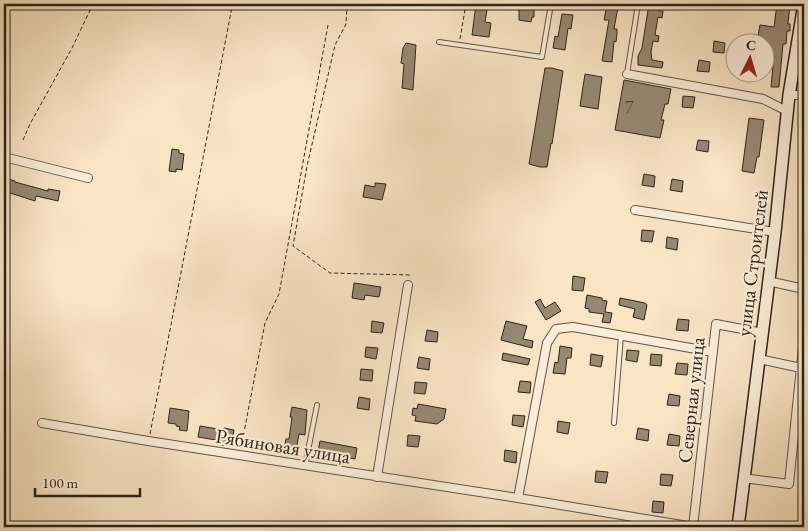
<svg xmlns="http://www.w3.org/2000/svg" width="808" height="531" font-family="'EB Garamond',serif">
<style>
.building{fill:#978872;stroke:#2c2419}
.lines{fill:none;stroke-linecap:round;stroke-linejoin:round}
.service-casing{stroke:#5f5444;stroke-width:6}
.minor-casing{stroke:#5f5444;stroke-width:10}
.secondary-casing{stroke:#2c2419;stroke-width:14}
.path{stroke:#2c2419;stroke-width:1;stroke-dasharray:4 2.5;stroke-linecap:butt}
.service{stroke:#fbedd9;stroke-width:4}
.minor{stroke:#fbedd9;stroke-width:8}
.secondary{stroke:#fbedd9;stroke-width:11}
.labels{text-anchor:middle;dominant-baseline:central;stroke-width:4.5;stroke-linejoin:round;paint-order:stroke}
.number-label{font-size:18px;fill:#473d2f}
.street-label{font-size:20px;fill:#2c2419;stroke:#fbedd9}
</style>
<rect width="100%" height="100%" fill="#f9e4c4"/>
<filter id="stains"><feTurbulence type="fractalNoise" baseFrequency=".004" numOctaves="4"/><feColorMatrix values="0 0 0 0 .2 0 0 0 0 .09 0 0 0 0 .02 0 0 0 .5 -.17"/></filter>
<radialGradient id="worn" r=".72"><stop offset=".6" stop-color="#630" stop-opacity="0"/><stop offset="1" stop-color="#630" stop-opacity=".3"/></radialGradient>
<path class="building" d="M476,4H488L485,22L491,23L489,37L472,35Z
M519,4L534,7V17H532L531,22L519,20Z
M649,4H661L659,11H663L662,18L658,17L655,35L659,36L658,42L653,41L651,52L652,60L663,62L662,68L638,65V56L642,48Z
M777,4H790L788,24H790V31H787L786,44H783L779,87H771L774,56L766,54V42H757L760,25L774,27Z
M607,5L618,7L614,29H617V33L616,42L614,41L612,62L602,61L609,20H604Z
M562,14L573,15L571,29L568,28L565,50L553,48L555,36L558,37Z
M714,41L725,43L724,53L713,52Z
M406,43L416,45L413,90L402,88L404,64L401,63L403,48Z
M699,60L710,62L709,72L697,71Z
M545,68H552L563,71L552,144L551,143L547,167H540L529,164Z
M585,74L602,77L598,109L580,106Z
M624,80L671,89L668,104H665L661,120H664L660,138L615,130Z
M683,96L695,97L693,108L682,107Z
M749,118L764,120L759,157H757L754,173L742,171Z
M698,140L709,141L708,152L696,150Z
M172,149L179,150V153L184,154L182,170L176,169V172L169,171Z
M644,174L655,176L654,187L642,185Z
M4,178L15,181V182L48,191V189L60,191L58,201L36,196L35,201L4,191Z
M672,179L683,181L682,192L670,190Z
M375,183L386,184L382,200L363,197L365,185L375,187Z
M642,230L654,231L652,242L641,241Z
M667,237L678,239L677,250L666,248Z
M573,276L585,278L583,291L572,290Z
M354,283L381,287L379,297L365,295L364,300L352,298Z
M587,295L602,298V300L607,301L605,312L612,313L610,323L602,322L604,314L589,312V309L585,308Z
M620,298L645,303L647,305L644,320L633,317L635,309L619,305Z
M540,299L545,308L555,302L561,311L546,320L535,302Z
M678,319L689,320L688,331L676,330Z
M372,321L384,323L382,333L371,332Z
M506,321L527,326L523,339L533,341L532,348L501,340Z
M427,330L438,332L437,342L425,341Z
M560,346L572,348L571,358H567L565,374L553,373L555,362L558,363Z
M366,347L378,348L376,359L365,357Z
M627,350L639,351L637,362L626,360Z
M503,353L530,359L528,365L502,360Z
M591,354L603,356L601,367L590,365Z
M651,354L662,355L661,366L650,365Z
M419,357L430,359L429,370L417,368Z
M677,363L688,364L687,375L675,374Z
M361,369L373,370L372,381L360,380Z
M520,381L531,382L530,393L518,392Z
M415,382L427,383L425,394L414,393Z
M669,394L680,396L679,406L667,405Z
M359,397L370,399L369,410L357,408Z
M418,404L446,409L444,419L437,424L415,421L416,416L412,415L413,408L417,409Z
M292,407L307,410L305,435L299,434L296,451L284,449L286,439H289L292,417H290Z
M170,408L189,411L187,431L179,430L180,427L176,426V424L168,423Z
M513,415L525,416L523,427L512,425Z
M558,421L570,423L568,434L557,432Z
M200,426L224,430V428L234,430L231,446L221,445L222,441L198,437Z
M638,428L649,430L648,441L636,439Z
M669,434L680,436L679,446L667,445Z
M408,435L420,436L418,447L407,446Z
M320,441L357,448L355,459L318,452Z
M505,450L517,452L516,463L504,461Z
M596,471L608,472L606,483L595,482Z
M661,474L673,475L671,486L660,485Z
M653,501L664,502L663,513L652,512Z"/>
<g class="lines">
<g class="service-casing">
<path id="service" d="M439,42L542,57L551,4
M627,74L638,4
M614,423L621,336
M305,466L317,405"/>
</g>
<g class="minor-casing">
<path id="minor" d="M627,74L763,99L787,111
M789,95H804
M4,157L88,178
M635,210L775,232
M768,281L804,289
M759,359L801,368
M42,423L148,441L518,498L694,527
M377,477L408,285
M743,478L789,484L804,338
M518,498L547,343L556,329L573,327L713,352
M693,527L716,324L763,333"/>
</g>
<g class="secondary-casing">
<path id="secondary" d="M738,527L775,232L789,95L804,4"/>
</g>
<path class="path" d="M347,4L346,24L335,45L307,166L293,246L330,273L410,275L409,277
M460,39L466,4
M23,140L30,124L72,48L93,4
M150,434L232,7
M241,448L265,323L279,294L328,25"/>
<use href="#service" class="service"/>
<use href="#minor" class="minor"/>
<use href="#secondary" class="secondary"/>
</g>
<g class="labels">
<g class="number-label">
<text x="629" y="107">7</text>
</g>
<g class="street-label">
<text transform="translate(752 263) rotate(-83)">улица Строителей</text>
<text transform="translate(691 400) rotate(-84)">Северная улица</text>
<text transform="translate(283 446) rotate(9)">Рябиновая улица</text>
</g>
</g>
<rect width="808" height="531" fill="none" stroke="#f9e4c4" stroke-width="20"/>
<rect x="5" y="5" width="798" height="521" fill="none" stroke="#2c2419" stroke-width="2.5"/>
<rect x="10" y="10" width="788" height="511" fill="none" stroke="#2c2419"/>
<g transform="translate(750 58) rotate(5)"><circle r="24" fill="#fbedd9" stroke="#a89d8c"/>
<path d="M0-4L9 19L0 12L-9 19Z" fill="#8f2418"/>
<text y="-8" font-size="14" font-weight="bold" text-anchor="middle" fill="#2c2419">С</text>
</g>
<path d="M35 488v8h105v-8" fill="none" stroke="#2c2419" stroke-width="2.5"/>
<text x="42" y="488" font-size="15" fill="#2c2419" stroke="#fbedd9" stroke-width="4" paint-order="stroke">100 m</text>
<rect width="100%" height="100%" filter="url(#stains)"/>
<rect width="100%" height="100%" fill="url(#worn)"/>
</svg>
